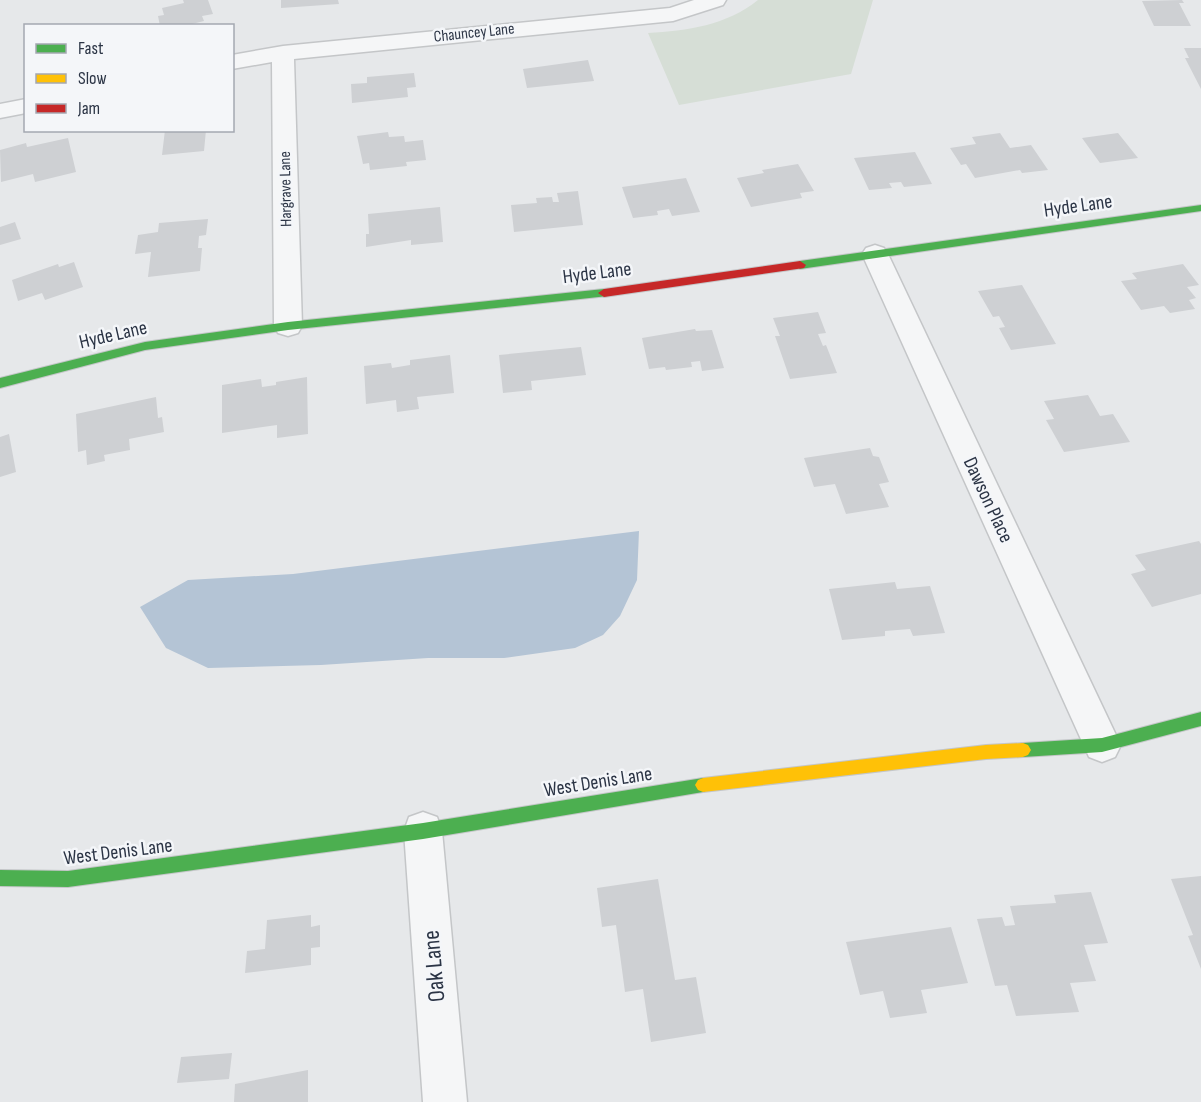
<svg xmlns="http://www.w3.org/2000/svg" width="1201" height="1102" font-family="'Sofia Sans Condensed',sans-serif">
<style>
.green{fill:#d6ded6}
.water{fill:#b4c4d5}
.building{fill:#ced0d3}
.lines{fill:none;stroke-linecap:round;stroke-linejoin:round}
.street-casing{stroke:#c4c6c8;stroke-width:3}
.fast-casing{stroke:#c4c6c8;stroke-width:2}
.slow-casing{stroke:#c4c6c8;stroke-width:2}
.jam-casing{stroke:#c4c6c8;stroke-width:2}
.street{fill:#f5f6f7;fill-rule:evenodd}
.fast{fill:#4caf50;fill-rule:evenodd}
.slow{fill:#ffc107;fill-rule:evenodd}
.jam{fill:#c62828;fill-rule:evenodd}
.labels{text-anchor:middle;dominant-baseline:central;stroke-width:5;stroke-linejoin:round;paint-order:stroke}
.far-street-label{font-size:16px;fill:#2b3445;stroke:#f4f6f9}
.street-label{font-size:20px;fill:#2b3445;stroke:#f4f6f9}
.near-street-label{font-size:24px;fill:#2b3445;stroke:#f4f6f9}
</style>
<rect width="100%" height="100%" fill="#e6e8ea"/>
<path class="green" d="M758,0H873L851,74L679,105L648,33C687,31 727,25 758,0Z"/>
<path class="water" d="M639,531L637,580L620,616L603,635L575,648L504,658H428L321,665L208,668L166,648L140,607L188,580L293,574Z"/>
<path class="building" d="M183,0H208L213,14L202,16L204,21L184,26H160L158,16L164,15L162,8L184,3Z
M281,0H338L339,4L281,8Z
M1182,0L1184,3H1179L1191,26H1154L1142,1Z
M1184,48H1201V89L1185,58H1189Z
M588,60L594,81L527,88L523,69Z
M414,73L416,87L407,88L408,97L352,103L351,84L367,83V77Z
M165,130H206L204,151L162,155Z
M388,132L389,137L404,136L405,142L423,140L426,160L406,162L407,166L370,170L369,163L363,164L357,136Z
M1000,133L1010,148L1031,145L1048,170L1022,173L1020,170L975,178L966,164L961,165L950,148L976,144L972,137Z
M1118,133L1138,158L1100,163L1082,138Z
M68,138L76,172L35,182L33,174L1,182L0,150L26,143L27,147Z
M915,152L932,184L904,187L901,182L889,183L892,188L869,190L854,158Z
M798,164L814,191L800,193L802,198L751,207L737,178L764,173L762,170Z
M686,178L700,212L672,216L669,209L657,211L658,215L633,218L622,187Z
M578,191L583,225L514,232L511,205L537,203L536,198L552,197L553,202H559L557,193Z
M440,207L443,242L411,245V240L366,247V234H369L368,214Z
M208,219L206,235L199,236L198,248H202L200,271L148,277L151,252L135,254L138,235L158,232L159,223Z
M15,222L21,239L0,245V227Z
M74,262L83,287L45,300L42,293L18,301L12,280L58,264L59,267Z
M1183,264L1199,285L1187,287L1196,298L1189,300L1195,309L1170,313L1164,306L1141,310L1121,281L1137,279L1132,273Z
M1022,285L1056,344L1011,350L999,328L1005,327L999,316L993,317L978,291Z
M818,312L826,333L818,334L823,346L826,345L837,373L790,379L775,336H780L773,318Z
M695,329L696,331L712,330L724,368L702,371L700,361L691,362L692,367L666,370L665,367L649,369L642,338Z
M581,347L586,375L531,381L532,390L503,393L499,355Z
M450,355L454,393L417,397L419,409L397,412L396,400L366,404L364,366L391,363L392,368L410,365V360Z
M307,377L308,434L277,438V425L222,433V385L261,379L262,387L276,385V382Z
M1088,395L1100,416L1113,414L1130,442L1064,452L1046,420L1054,419L1044,401Z
M156,397L158,418L162,417L164,432L129,439L130,450L104,455L105,461L87,465L86,450L78,452L76,414Z
M9,434L16,472L0,477V437Z
M870,448L873,456L879,457L889,482L879,484L889,507L846,514L835,484L814,487L804,458Z
M1199,541L1201,544V594L1152,607L1131,574L1146,570L1135,555Z
M895,582L897,589L930,586L945,633L913,636L910,629L885,631V636L842,640L829,589Z
M1201,876V969L1188,936L1193,935L1171,879Z
M658,879L675,980L696,977L706,1033L651,1042L643,989L625,992L616,925L602,927L597,888Z
M1091,892L1108,943L1084,945L1096,981L1070,983L1079,1012L1016,1016L1007,985L995,986L977,919L1002,917L1005,926L1015,925L1010,906L1056,903L1054,895Z
M311,915V927L320,925V947L311,948V965L245,973L247,951L265,949L267,920Z
M951,927L968,983L921,990L927,1013L890,1018L883,991L860,995L846,942Z
M232,1053L229,1079L177,1083L181,1057Z
M308,1070V1102H234L235,1084Z"/>
<g class="lines">
<g class="street-casing">
<path id="street" d="M694,0H726L723,5L673,21L294,59L302,326L298,333L288,336L278,333L274,326L272,62L232,69V55L283,46L670,8Z
M26,99V113L0,118V104Z
M875,245L884,248L888,254L1115,733L1121,745L1115,757L1102,762L1089,757L862,254L866,248Z
M423,812L437,817L442,831L467,1102H423L404,831L409,817Z"/>
</g>
<g class="fast-casing">
<path id="fast" d="M1201,205V211L800,269L794,265L800,261Z
M604,289L610,293L608,296L288,330L145,350L0,388V378L145,342L288,322Z
M1201,712V726L1102,752L1023,757L1018,755L1015,750L1018,745L1023,743L1102,738Z
M703,778L708,780L711,785L708,790L703,792L423,839L68,887L0,886V870L68,871L423,823Z"/>
</g>
<g class="slow-casing">
<path id="slow" d="M1023,743L1028,745L1031,750L1028,755L1023,757L986,759L703,792L698,790L695,785L698,780L703,778L986,745Z"/>
</g>
<g class="jam-casing">
<path id="jam" d="M800,261L806,265L804,268L604,297L598,293L604,289Z"/>
</g>
<use href="#street" class="street"/>
<use href="#fast" class="fast"/>
<use href="#slow" class="slow"/>
<use href="#jam" class="jam"/>
</g>
<g class="labels">
<g class="far-street-label">
<text transform="translate(474 33) rotate(-6)">Chauncey Lane</text>
<text transform="translate(286 189) rotate(-91)">Hargrave Lane</text>
</g>
<g class="street-label">
<text transform="translate(1078 206) rotate(-8)">Hyde Lane</text>
<text transform="translate(597 273) rotate(-7)">Hyde Lane</text>
<text transform="translate(113 335) rotate(-13)">Hyde Lane</text>
<text transform="translate(988 500) rotate(65)">Dawson Place</text>
<text transform="translate(598 782) rotate(-9)">West Denis Lane</text>
<text transform="translate(118 852) rotate(-7)">West Denis Lane</text>
</g>
<g class="near-street-label">
<text transform="translate(434 966) rotate(-95)">Oak Lane</text>
</g>
</g>
<rect x="24" y="24" width="210" height="108" fill="#f4f6f9" stroke="#a4a8b1" stroke-width="1.5"/>
<rect x="36" y="44" width="30" height="9" fill="#4caf50" stroke="#a4a8b1" stroke-width="1.5"/>
<text x="78" y="54" font-size="18" fill="#2b3445">Fast</text>
<rect x="36" y="74" width="30" height="9" fill="#ffc107" stroke="#a4a8b1" stroke-width="1.5"/>
<text x="78" y="84" font-size="18" fill="#2b3445">Slow</text>
<rect x="36" y="104" width="30" height="9" fill="#c62828" stroke="#a4a8b1" stroke-width="1.5"/>
<text x="78" y="114" font-size="18" fill="#2b3445">Jam</text>
</svg>
